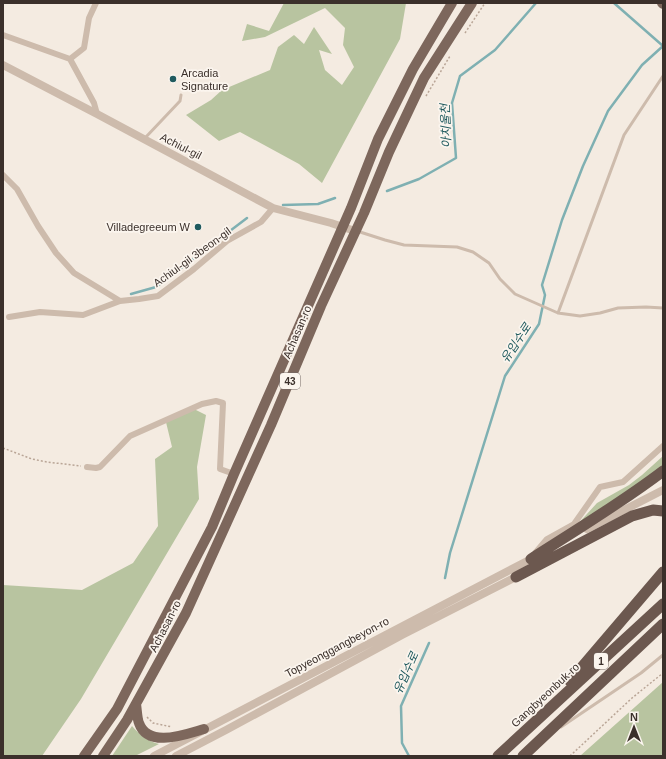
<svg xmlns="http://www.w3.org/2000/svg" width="666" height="759" font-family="Helvetica,'Noto Sans KR',sans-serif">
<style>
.green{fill:#b8c4a0}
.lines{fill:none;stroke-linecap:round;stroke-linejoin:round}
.stream{stroke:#7fb0b2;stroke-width:2.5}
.path{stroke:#b9a596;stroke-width:1.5;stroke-dasharray:2 2;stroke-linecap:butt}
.service{stroke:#cdbbac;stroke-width:3}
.minor{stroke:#cdbbac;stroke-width:6}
.tertiary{stroke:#cdbbac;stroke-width:8}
.primary{stroke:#7d675c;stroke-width:10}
.trunk{stroke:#6c584f;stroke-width:11}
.poi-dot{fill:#1f5a5e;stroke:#fbf5ee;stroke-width:1.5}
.labels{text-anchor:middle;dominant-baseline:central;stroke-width:3.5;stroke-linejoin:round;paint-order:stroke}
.shield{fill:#fbf5ee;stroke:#756b66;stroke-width:1}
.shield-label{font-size:10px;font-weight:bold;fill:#3b302b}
.poi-label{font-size:11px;fill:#3b302b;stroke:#fbf5ee;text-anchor:start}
.street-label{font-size:11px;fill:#3b302b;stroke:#fbf5ee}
.water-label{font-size:12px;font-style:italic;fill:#1f5a5e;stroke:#fbf5ee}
</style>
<rect width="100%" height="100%" fill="#f4ebe1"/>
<path class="green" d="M284,3H406L400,39L322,183L299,164L240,132L219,141L186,115L211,100L222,90L270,70L278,47L294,35L304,44L314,27L332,54L319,50L325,70L342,85L354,67L343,45L345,28L325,8L265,37L242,41L247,24L269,31Z
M192,408L206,415L197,467L199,499L81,699L42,756H3V585L82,590L133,563L158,526L155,459L172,447L165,418Z
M663,456V468L576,526L597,503L629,485L642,475Z
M663,682V756H580Z
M132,726C139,734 147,741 159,744L135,756H112Z"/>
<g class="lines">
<path class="stream" d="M614,3L663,46
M387,191L419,179L456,158L452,103L460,76L495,50L536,3
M283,205L318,204L335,198
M131,294L156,287L247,218
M445,578L450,553L505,376L539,324L545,295L542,285L562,220L583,166L608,111L642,65L663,46
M409,756L402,743L401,706L429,643"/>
<path class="path" d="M465,33L485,3
M426,96L450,56
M3,448L32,459L47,462L81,466
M147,717L153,723L172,727
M570,756L632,698L663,673"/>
<path class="service" d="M145,138L180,101L181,95
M357,231L385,240L404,245L457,247L473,252L489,263L500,279L515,294L558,313L580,316L600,313L618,308L646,307L663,308
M558,313L624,135L663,76
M561,727L641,673L663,655"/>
<path class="minor" d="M96,3L89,18L84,48L70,59L94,103L97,114
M3,35L70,59
M3,175L17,189L38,226L56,253L74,273L120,301L139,299L158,296L194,269L227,241L261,222L273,208
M9,317L40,312L83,315L120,301
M87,467L96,468L100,467L130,436L202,404L216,401L223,403L220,469L234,474
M536,552L547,539L574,524L600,487L623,482L663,446"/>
<path class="tertiary" d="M3,65L97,114L273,208L331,223L355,231
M587,529L663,490
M154,756L535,557
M176,756L226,730L402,635L516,577L519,573"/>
<path class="primary" d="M662,3L663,4
M136,704C137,710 137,718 139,723C148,749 186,734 204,729
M84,756L117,709L212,527L234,474L351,208L378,139L413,69L452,3
M103,756L127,720L186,613L271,425L321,306L364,213L389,152L424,78L472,3"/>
<path class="trunk" d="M531,559C576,530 621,503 663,471
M516,577L632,516L653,510L663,511
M570,681L663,572
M498,756L663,604
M523,756L663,624"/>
</g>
<g class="poi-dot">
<circle cx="173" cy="79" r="4"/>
<circle cx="198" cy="227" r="4"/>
</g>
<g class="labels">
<g class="shield">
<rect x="280" y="373" width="20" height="16" rx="3"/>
<rect x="594" y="653" width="14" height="16" rx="3"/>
</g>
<g class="shield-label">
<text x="290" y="381">43</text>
<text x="601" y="661">1</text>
</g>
<g class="poi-label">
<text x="181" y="73">Arcadia<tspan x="181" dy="13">Signature</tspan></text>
<text x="190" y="227" text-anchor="end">Villadegreeum W</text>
</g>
<g class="street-label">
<text transform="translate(181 146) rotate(27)">Achiul-gil</text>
<text transform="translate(192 257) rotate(-36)">Achiul-gil 3beon-gil</text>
<text transform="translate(297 332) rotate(-67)">Achasan-ro</text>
<text transform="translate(165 626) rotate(-63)">Achasan-ro</text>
<text transform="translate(337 647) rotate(-28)">Topyeonggangbeyon-ro</text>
<text transform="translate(545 695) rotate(-43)">Gangbyeonbuk-ro</text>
</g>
<g class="water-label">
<text transform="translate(446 126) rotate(-92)">아치울천</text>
<text transform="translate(516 343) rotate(-56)">유입수로</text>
<text transform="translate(406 673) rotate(-66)">유입수로</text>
</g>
</g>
<rect width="666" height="759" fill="none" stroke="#3b302b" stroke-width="8"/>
<g transform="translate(634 727)" stroke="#fbf5ee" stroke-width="3" paint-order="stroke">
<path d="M0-3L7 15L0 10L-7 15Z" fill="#3b302b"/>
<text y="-6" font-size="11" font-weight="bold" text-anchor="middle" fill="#3b302b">N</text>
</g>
</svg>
